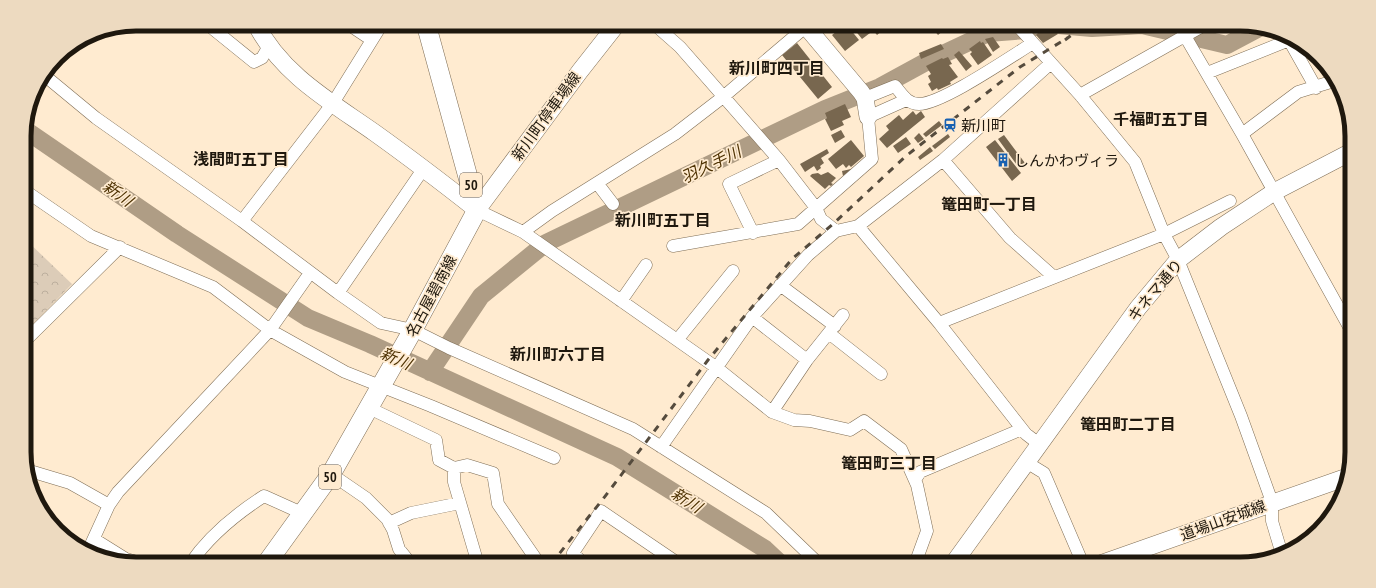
<svg xmlns="http://www.w3.org/2000/svg" width="1376" height="588" font-family="'PT Sans Narrow','Noto Sans JP',sans-serif">
<style>
.forest{fill:url(#forest-crowns)}
.lines{fill:none;stroke-linecap:round;stroke-linejoin:round}
.stream{stroke:#af9d85;stroke-width:3}
.river{stroke:#af9d85;stroke-width:18}
.building{fill:#78674f}
.street-casing{stroke:#7f6e56;stroke-width:13}
.secondary-casing{stroke:#7f6e56;stroke-width:18}
.primary-casing{stroke:#7f6e56;stroke-width:20}
.street{stroke:#fff;stroke-width:12}
.secondary{stroke:#fff;stroke-width:17}
.primary{stroke:#fff;stroke-width:19}
.rail{stroke:#554b3d;stroke-width:3;stroke-dasharray:7 7;stroke-linecap:butt}
.labels{text-anchor:middle;dominant-baseline:central;stroke-width:3.5;stroke-linejoin:round;paint-order:stroke}
.shield{fill:#ffebd0;stroke:#625748;stroke-width:1}
.shield-label{font-size:14px;font-weight:bold;fill:#1f180e}
.street-label{font-size:15px;fill:#1f180e;stroke:#ffebd0}
.poi-label{font-size:15px;fill:#1f180e;stroke:#ffebd0;text-anchor:start}
.neighbourhood-label{font-size:16px;font-weight:bold;fill:#1f180e;stroke:#ffebd0}
.water-label{font-size:16px;font-style:italic;fill:#4e3203;stroke:#ffebd0}
.rim{fill:none;stroke:#1f180e;stroke-width:5}
</style>
<defs>
<pattern id="forest-crowns" width="20" height="18" patternUnits="userSpaceOnUse"><rect width="20" height="18" fill="#dcccb8"/><path d="M2 6a3 3 0 1 1 6 0M12 15a3 3 0 1 1 6 0" fill="none" stroke="#bcae9d"/></pattern>
</defs>
<rect width="100%" height="100%" fill="#ffebd0"/>
<path class="forest" d="M24,238L72,284L25,332Z"/>
<g class="lines">
<path class="stream" d="M24,151L38,138"/>
<path class="river" d="M1047,24L1092,28L1142,25L1227,45L1259,28
M24,129L177,234L308,318L370,344L617,457L765,549L781,564
M430,372L481,296L546,243L825,109L880,87L924,63L988,33L1027,30L1040,24"/>
</g>
<path class="building" d="M846,24L859,40L845,51L832,35Z
M850,24H863L870,33L862,39Z
M868,24H890L877,35Z
M929,24H951L938,35Z
M1044,27L1052,28L1058,34L1043,43L1036,35Z
M993,37L1000,47L993,52L985,39Z
M980,41L981,43L983,42L992,55L978,65L970,54L972,52L969,49Z
M797,43L832,87L818,99L782,55Z
M941,44L944,49L921,59L919,53Z
M959,51L972,66L966,71L954,55Z
M948,57L952,64L949,65L958,77L950,82L951,84L938,90L937,88L932,91L928,84L931,82L928,76L931,74L926,66L942,58L943,59Z
M845,104L851,117L842,121L844,125L831,131L825,119L827,118L825,113Z
M913,111L916,115L921,111L925,117L887,148L879,139L889,130L886,126L899,115L903,120Z
M939,121L942,125L926,137L923,134Z
M841,130L845,137L835,143L831,135Z
M919,133L924,139L918,143L914,138Z
M948,134L950,137L935,149L932,146Z
M1004,135L1025,163L1019,168L998,139Z
M906,137L911,144L898,153L893,146Z
M851,140L864,156L851,167L849,165L846,168L843,164L836,169L828,159Z
M995,140L1021,173L1012,181L986,147Z
M930,147L933,151L920,160L918,157Z
M827,149L829,153L821,158L824,163L820,166L821,168L817,171L814,166L805,172L800,164Z
M851,169V170L843,176L842,171Z
M828,172L836,178L831,183L833,184L831,186L829,185L825,189L810,176L812,174L818,173L821,175Z"/>
<g class="lines">
<g class="street-casing">
<path id="street" d="M207,24L254,62L262,58L269,46
M348,24L372,40
M654,24L680,47L779,160L816,208L821,219L836,231L858,226L943,160L1051,63
M1016,24L1080,95L1135,162L1164,234L1178,260L1241,416L1272,502V521L1281,551
M1178,24L1242,134L1352,332
M1289,40L1316,88
M1207,73L1292,39
M44,75L96,118L242,221L338,293L381,323L413,330L449,348L633,429L766,513L819,564
M1080,95L1206,24
M865,98L895,86C902,94 907,104 919,104C942,104 1010,57 1033,43
M1242,134L1298,92L1334,81
M943,160L1010,238L1054,277
M597,183L613,204
M24,190L91,236L213,287L270,330L345,372L431,406L554,458
M477,210L523,232L717,368L772,412L794,420L810,421L850,430L864,421L901,449L917,485L927,531L915,564
M242,221L333,103L382,24
M858,226L939,323L1026,434L1039,444
M523,232L552,211L675,134L723,97L809,24
M753,233L729,184L779,160
M673,246L798,224L872,159L868,117L906,100
M780,285L835,326
M338,293L424,168
M621,301L646,265
M752,317L807,360
M939,323L1164,234L1230,201
M830,334L881,374
M678,339L733,271
M25,341L120,247
M369,408L436,440L439,460L454,468L467,465L493,473L498,504L538,562L536,564
M772,412L807,360L843,315
M661,447L752,317L808,255L836,231
M1026,462L1044,473L1083,564
M454,468V482L478,564
M331,474L366,498L387,519L393,530L399,549L411,564
M28,475L30,471L70,483L109,505
M915,480L920,472L1022,429
M389,523L411,513L460,503
M94,539L126,559L145,564
M88,551L109,505L118,492L270,330L310,273
M190,564C209,536 236,514 264,496L304,514
M584,564L573,553L601,511L679,564"/>
</g>
<g class="secondary-casing">
<path id="secondary" d="M256,24C281,74 331,102 375,133C410,158 444,184 477,210L580,71L617,24
M804,24L861,92L865,98L868,117
M953,564L1138,308L1178,260L1221,227L1274,192L1351,152
M1100,564L1347,477"/>
</g>
<g class="primary-casing">
<path id="primary" d="M266,564L331,474L410,335L477,210L426,24"/>
</g>
<use href="#street" class="street"/>
<use href="#secondary" class="secondary"/>
<use href="#primary" class="primary"/>
<path class="rail" d="M1065,40L1086,24
M551,564L603,499L708,360L792,259L833,224L906,156L1020,67L1069,37"/>
</g>
<defs>
<g id="station-bare" transform="scale(1.08)"><path d="M-3-6H3Q5-6 5-4V2Q5 4 3 4L4.5 6H3L1.5 4h-3L-3 6H-4.5L-3 4Q-5 4-5 2V-4Q-5-6-3-6ZM-3.5-4v3h7v-3ZM-3.5 1v1.5H-2V1ZM2 1v1.5H3.5V1Z" fill="#1861b1" stroke="#ffebd0" stroke-width="2.5" paint-order="stroke"/></g>
<g id="building-bare" transform="scale(1.08)"><path d="M-4-6H4V6H1V3H-1V6H-4ZM-2.5-4.3h1.7v1.8h-1.7ZM.8-4.3h1.7v1.8H.8ZM-2.5-1h1.7V.8h-1.7ZM.8-1h1.7V.8H.8Z" fill="#1861b1" stroke="#ffebd0" stroke-width="2.5" paint-order="stroke"/></g>
</defs>
<g fill-rule="evenodd">
<use href="#station-bare" x="950" y="125"/>
<use href="#building-bare" x="1003" y="160"/>
</g>
<g class="labels">
<g class="shield">
<rect x="460" y="173" width="22" height="24" rx="3"/>
<rect x="319" y="465" width="22" height="24" rx="3"/>
</g>
<g class="shield-label">
<text x="471" y="185">50</text>
<text x="330" y="477">50</text>
</g>
<g class="street-label">
<text transform="translate(546 116) rotate(-54)">新川町停車場線</text>
<text transform="translate(1155 290) rotate(-50)">キネマ通り</text>
<text transform="translate(431 296) rotate(-62)">名古屋碧南線</text>
<text transform="translate(1223 520) rotate(-20)">道場山安城線</text>
</g>
<g class="poi-label">
<text x="961" y="125">新川町</text>
<text x="1014" y="160">しんかわヴィラ</text>
</g>
<g class="neighbourhood-label">
<text x="777" y="68">新川町四丁目</text>
<text x="1161" y="119">千福町五丁目</text>
<text x="241" y="159">浅間町五丁目</text>
<text x="989" y="204">篭田町一丁目</text>
<text x="663" y="220">新川町五丁目</text>
<text x="558" y="354">新川町六丁目</text>
<text x="1128" y="424">篭田町二丁目</text>
<text x="889" y="463">篭田町三丁目</text>
</g>
<g class="water-label">
<text transform="translate(711 164) rotate(-26)">羽久手川</text>
<text transform="translate(118 193) rotate(35)">新川</text>
<text transform="translate(396 358) rotate(24)">新川</text>
<text transform="translate(687 500) rotate(32)">新川</text>
</g>
</g>
<path d="M0 0H1376V588H0ZM136 31H1240A105 105 0 0 1 1345 136V452A105 105 0 0 1 1240 557H136A105 105 0 0 1 31 452V136A105 105 0 0 1 136 31Z" fill="#eddac0" fill-rule="evenodd"/>
<path class="rim" d="M136 31H1240A105 105 0 0 1 1345 136V452A105 105 0 0 1 1240 557H136A105 105 0 0 1 31 452V136A105 105 0 0 1 136 31Z"/>
</svg>
